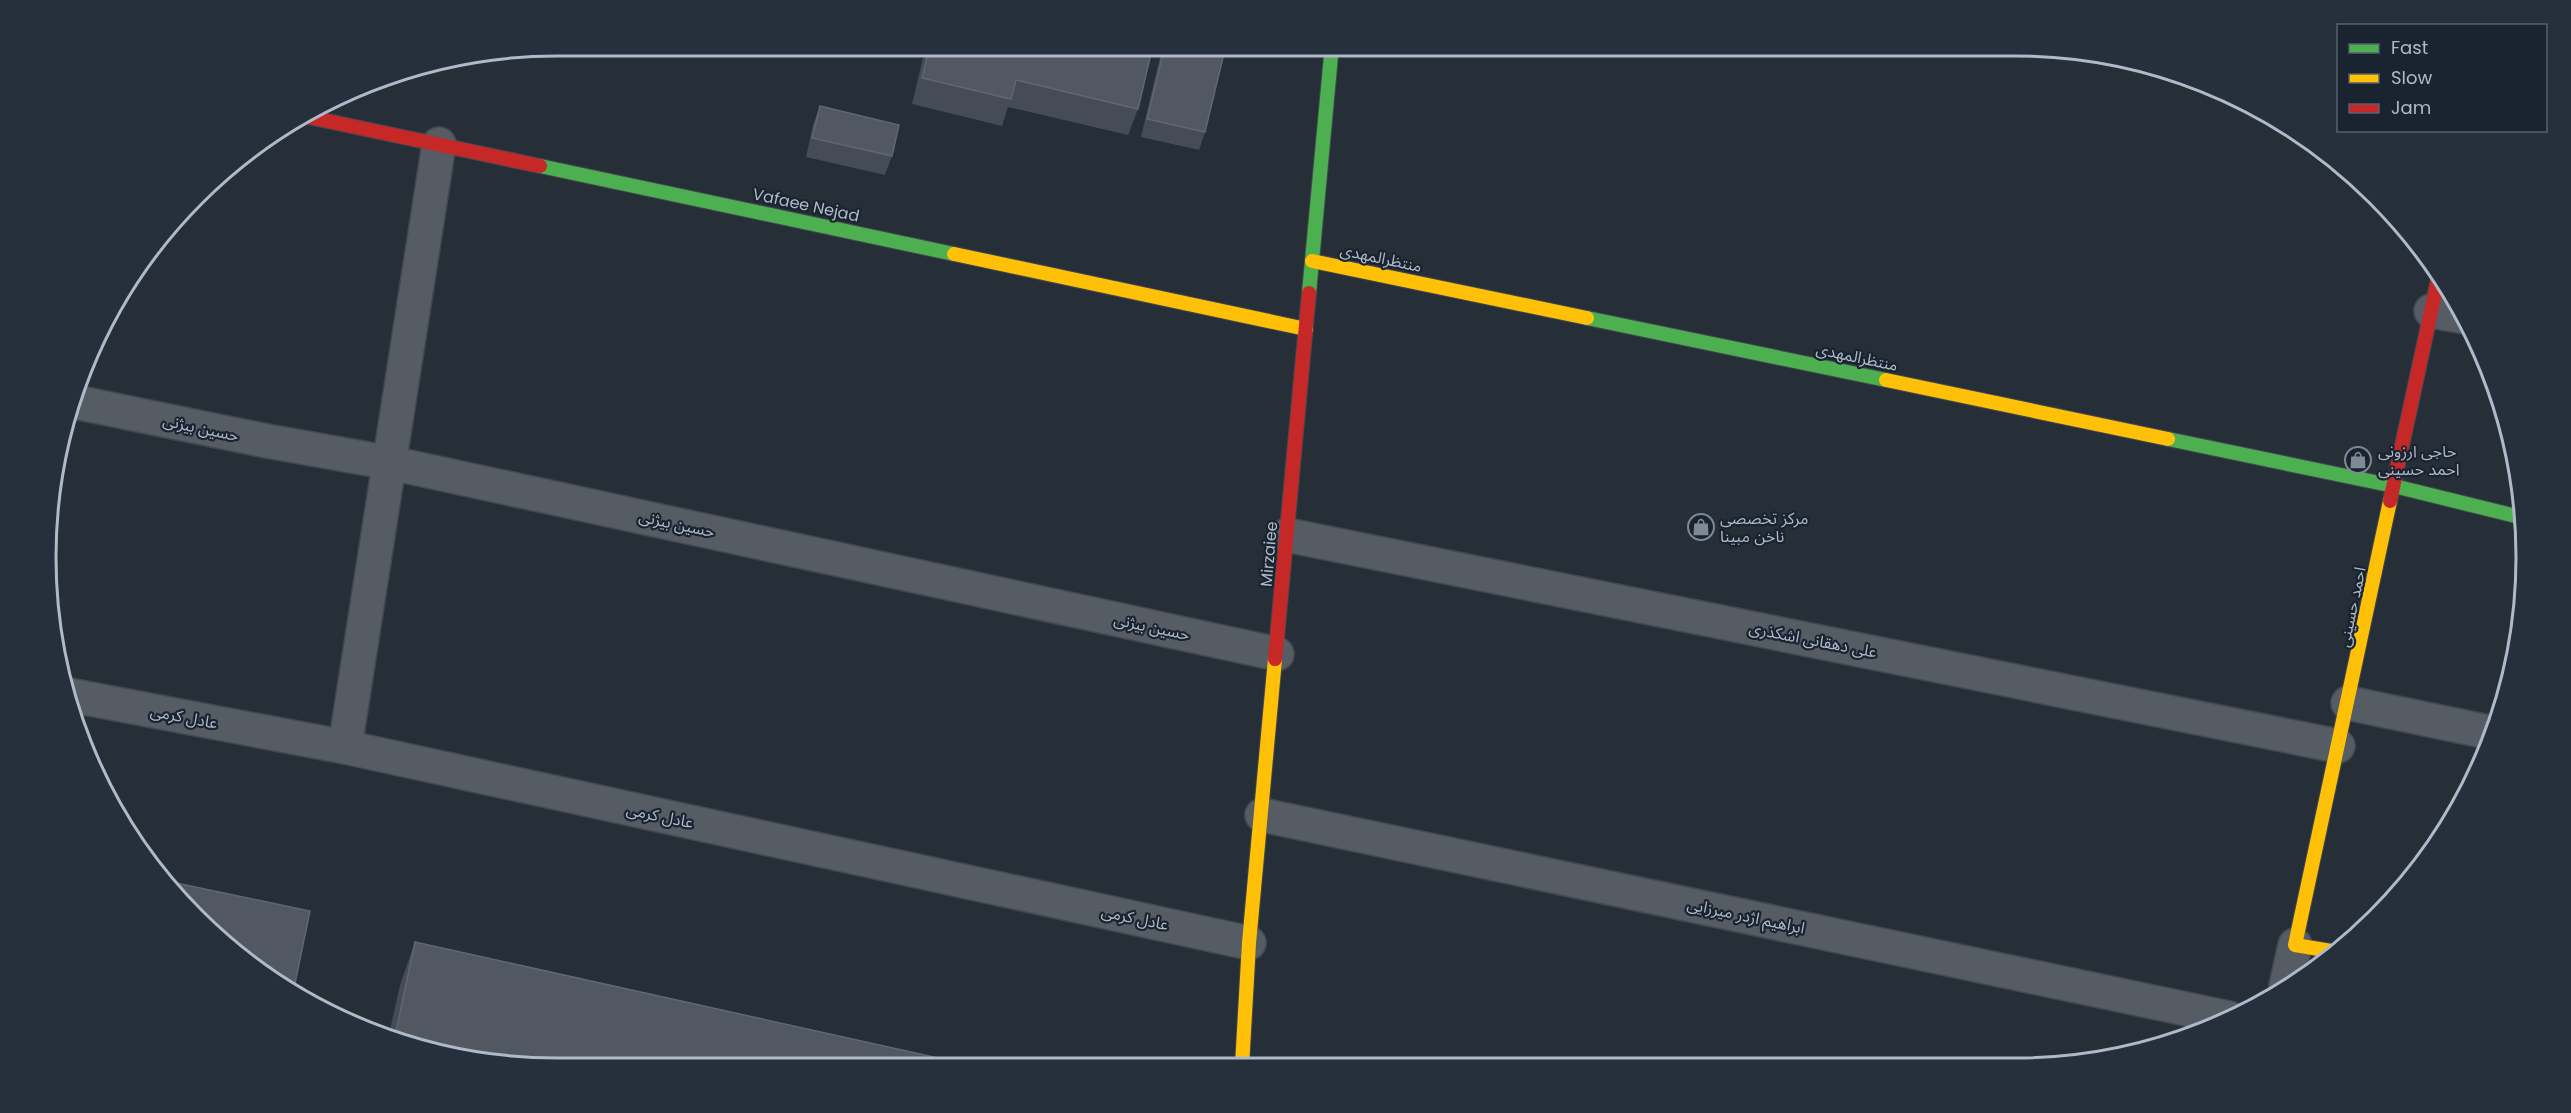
<svg xmlns="http://www.w3.org/2000/svg" width="2571" height="1113" font-family="Poppins,'Noto Sans Arabic',sans-serif">
	<style>
		.lines { fill: none; stroke-linecap: round; stroke-linejoin: round }
		.street-casing { stroke: #43484f; stroke-width: 36 }
		.fast-casing { stroke: #43484f; stroke-width: 16 }
		.slow-casing { stroke: #43484f; stroke-width: 16 }
		.jam-casing { stroke: #43484f; stroke-width: 16 }
		.street { stroke: #565c64; stroke-width: 33 }
		.fast { stroke: #4caf50; stroke-width: 14 }
		.slow { stroke: #ffc107; stroke-width: 14 }
		.jam { stroke: #c62828; stroke-width: 14 }
		.wall { fill: #464c56 }
		.building { fill: #515862; stroke: #606772; stroke-width: 1.5 }
		.labels { text-anchor: middle; dominant-baseline: central; stroke-width: 4.5; stroke-linejoin: round; paint-order: stroke }
		.street-label { font-size: 16px; fill: #afbac9; stroke: #1a2431 }
		.poi-label { font-size: 16px; fill: #afbac9; stroke: #1a2431; text-anchor: start }
		.rim { fill: none; stroke: #afbac9; stroke-width: 3 }
	</style>
	<rect width="100%" height="100%" fill="#262e37"/>
	<g class="lines">
		<defs>
			<g id="street">
				<path d="M2431,311L2465,317"/>
				<path d="M75,402L267,441L391,463L1277,654"/>
				<path d="M1287,535L2338,746"/>
				<path d="M69,695L345,747L1249,943"/>
				<path d="M2348,703L2493,733"/>
				<path d="M345,747L439,144"/>
				<path d="M1262,815L2229,1018"/>
				<path d="M2286,986L2295,945"/>
			</g>
			<g id="fast">
				<path d="M540,166L954,254"/>
				<path d="M1309,293L1332,45"/>
				<path d="M1587,318L1886,380"/>
				<path d="M2168,439L2394,486L2524,518"/>
			</g>
			<g id="slow">
				<path d="M954,254L1306,329"/>
				<path d="M1312,261L1587,318"/>
				<path d="M1886,380L2168,439"/>
				<path d="M2337,952L2295,945L2390,501"/>
				<path d="M1242,1066L1249,943L1275,659"/>
			</g>
			<g id="jam">
				<path d="M299,115L540,166"/>
				<path d="M2390,501L2439,275"/>
				<path d="M1275,659L1309,293"/>
			</g>
		</defs>
		<!-- street casing -->
		<use href="#street" class="street-casing"/>
		<!-- fast casing -->
		<use href="#fast" class="fast-casing"/>
		<!-- slow casing -->
		<use href="#slow" class="slow-casing"/>
		<!-- jam casing -->
		<use href="#jam" class="jam-casing"/>
		<!-- street -->
		<use href="#street" class="street"/>
		<!-- fast -->
		<use href="#fast" class="fast"/>
		<!-- slow -->
		<use href="#slow" class="slow"/>
		<!-- jam -->
		<use href="#jam" class="jam"/>
	</g>
	<!-- wall -->
	<g class="wall">
		<path d="M655,45H705L702,55Z"/>
		<path d="M926,45H1153L1138,109L1128,135L1008,107L1002,126L912,104Z"/>
		<path d="M1163,45H1226L1205,132L1199,150L1141,137Z"/>
		<path d="M820,106L892,156L885,175L806,157L813,125Z"/>
		<path d="M415,942L556,1068L392,1041L388,1039L400,985Z"/>
	</g>
	<!-- building -->
	<g class="building">
		<path d="M930,45H1153L1138,109L1016,80L1011,99L922,78Z"/>
		<path d="M1165,45H1226L1205,132L1147,119Z"/>
		<path d="M820,106L899,125L892,156L812,138Z"/>
		<path d="M162,880L310,911L294,988L245,962L172,893Z"/>
		<path d="M415,942L979,1067L556,1068L394,1041Z"/>
	</g>
	<!-- icons -->
	<defs>
		<symbol id="shop-ring" viewBox="-11 -11 22 22"><circle r="9.5" fill="#1a2431" stroke="#7f8996" stroke-width="1.5"/><path d="M-5-2.5h2.3a2.7 3.5 0 0 1 5.4 0H5L5.5 6h-11ZM-1.5-2.5h3a1.5 2.3 0 0 0-3 0Z" fill="#7f8996"/></symbol>
	</defs>
	<g fill-rule="evenodd">
		<use href="#shop-ring" x="2343" y="445" width="30" height="30"/>
		<use href="#shop-ring" x="1686" y="512" width="30" height="30"/>
	</g>
	<g class="labels">
		<!-- street labels -->
		<g class="street-label">
			<text transform="translate(806 205) rotate(12)">Vafaee Nejad</text>
			<text transform="translate(1381 258) rotate(12)">منتظرالمهدی</text>
			<text transform="translate(1857 357) rotate(12)">منتظرالمهدی</text>
			<text transform="translate(201 428) rotate(12)">حسین بیژنی</text>
			<text transform="translate(677 524) rotate(12)">حسین بیژنی</text>
			<text transform="translate(1269 554) rotate(-85)">Mirzaiee</text>
			<text transform="translate(2352 607) rotate(-78)">احمد حسینی</text>
			<text transform="translate(1152 627) rotate(12)">حسین بیژنی</text>
			<text transform="translate(1813 640) rotate(11)">علی دهقانی اشکذری</text>
			<text transform="translate(184 717) rotate(11)">عادل کرمی</text>
			<text transform="translate(660 816) rotate(12)">عادل کرمی</text>
			<text transform="translate(1746 916) rotate(12)">ابراهیم اژدر میرزایی</text>
			<text transform="translate(1135 918) rotate(12)">عادل کرمی</text>
		</g>
		<!-- poi labels -->
		<g class="poi-label">
			<text x="2378" y="451">حاجی ارزونی<tspan x="2378" dy="18">احمد حسینی</tspan></text>
			<text x="1720" y="518">مرکز تخصصی<tspan x="1720" dy="18">ناخن مبینا</tspan></text>
		</g>
	</g>
	<!-- crop -->
	<path d="M0 0H2571V1113H0ZM557 56H2015A501 501 0 0 1 2516 557V557A501 501 0 0 1 2015 1058H557A501 501 0 0 1 56 557V557A501 501 0 0 1 557 56Z" fill="#26303d" fill-rule="evenodd"/>
	<path class="rim" d="M557 56H2015A501 501 0 0 1 2516 557V557A501 501 0 0 1 2015 1058H557A501 501 0 0 1 56 557V557A501 501 0 0 1 557 56Z"/>
	<!-- legend -->
	<rect x="2337" y="24" width="210" height="108" fill="#1a2431" stroke="#56606e" stroke-width="1.5"/>
	<rect x="2349" y="44" width="30" height="9" fill="#4caf50" stroke="#56606e" stroke-width="1.5"/>
	<text x="2391" y="54" font-size="18" fill="#afbac9">Fast</text>
	<rect x="2349" y="74" width="30" height="9" fill="#ffc107" stroke="#56606e" stroke-width="1.5"/>
	<text x="2391" y="84" font-size="18" fill="#afbac9">Slow</text>
	<rect x="2349" y="104" width="30" height="9" fill="#c62828" stroke="#56606e" stroke-width="1.5"/>
	<text x="2391" y="114" font-size="18" fill="#afbac9">Jam</text>
</svg>
